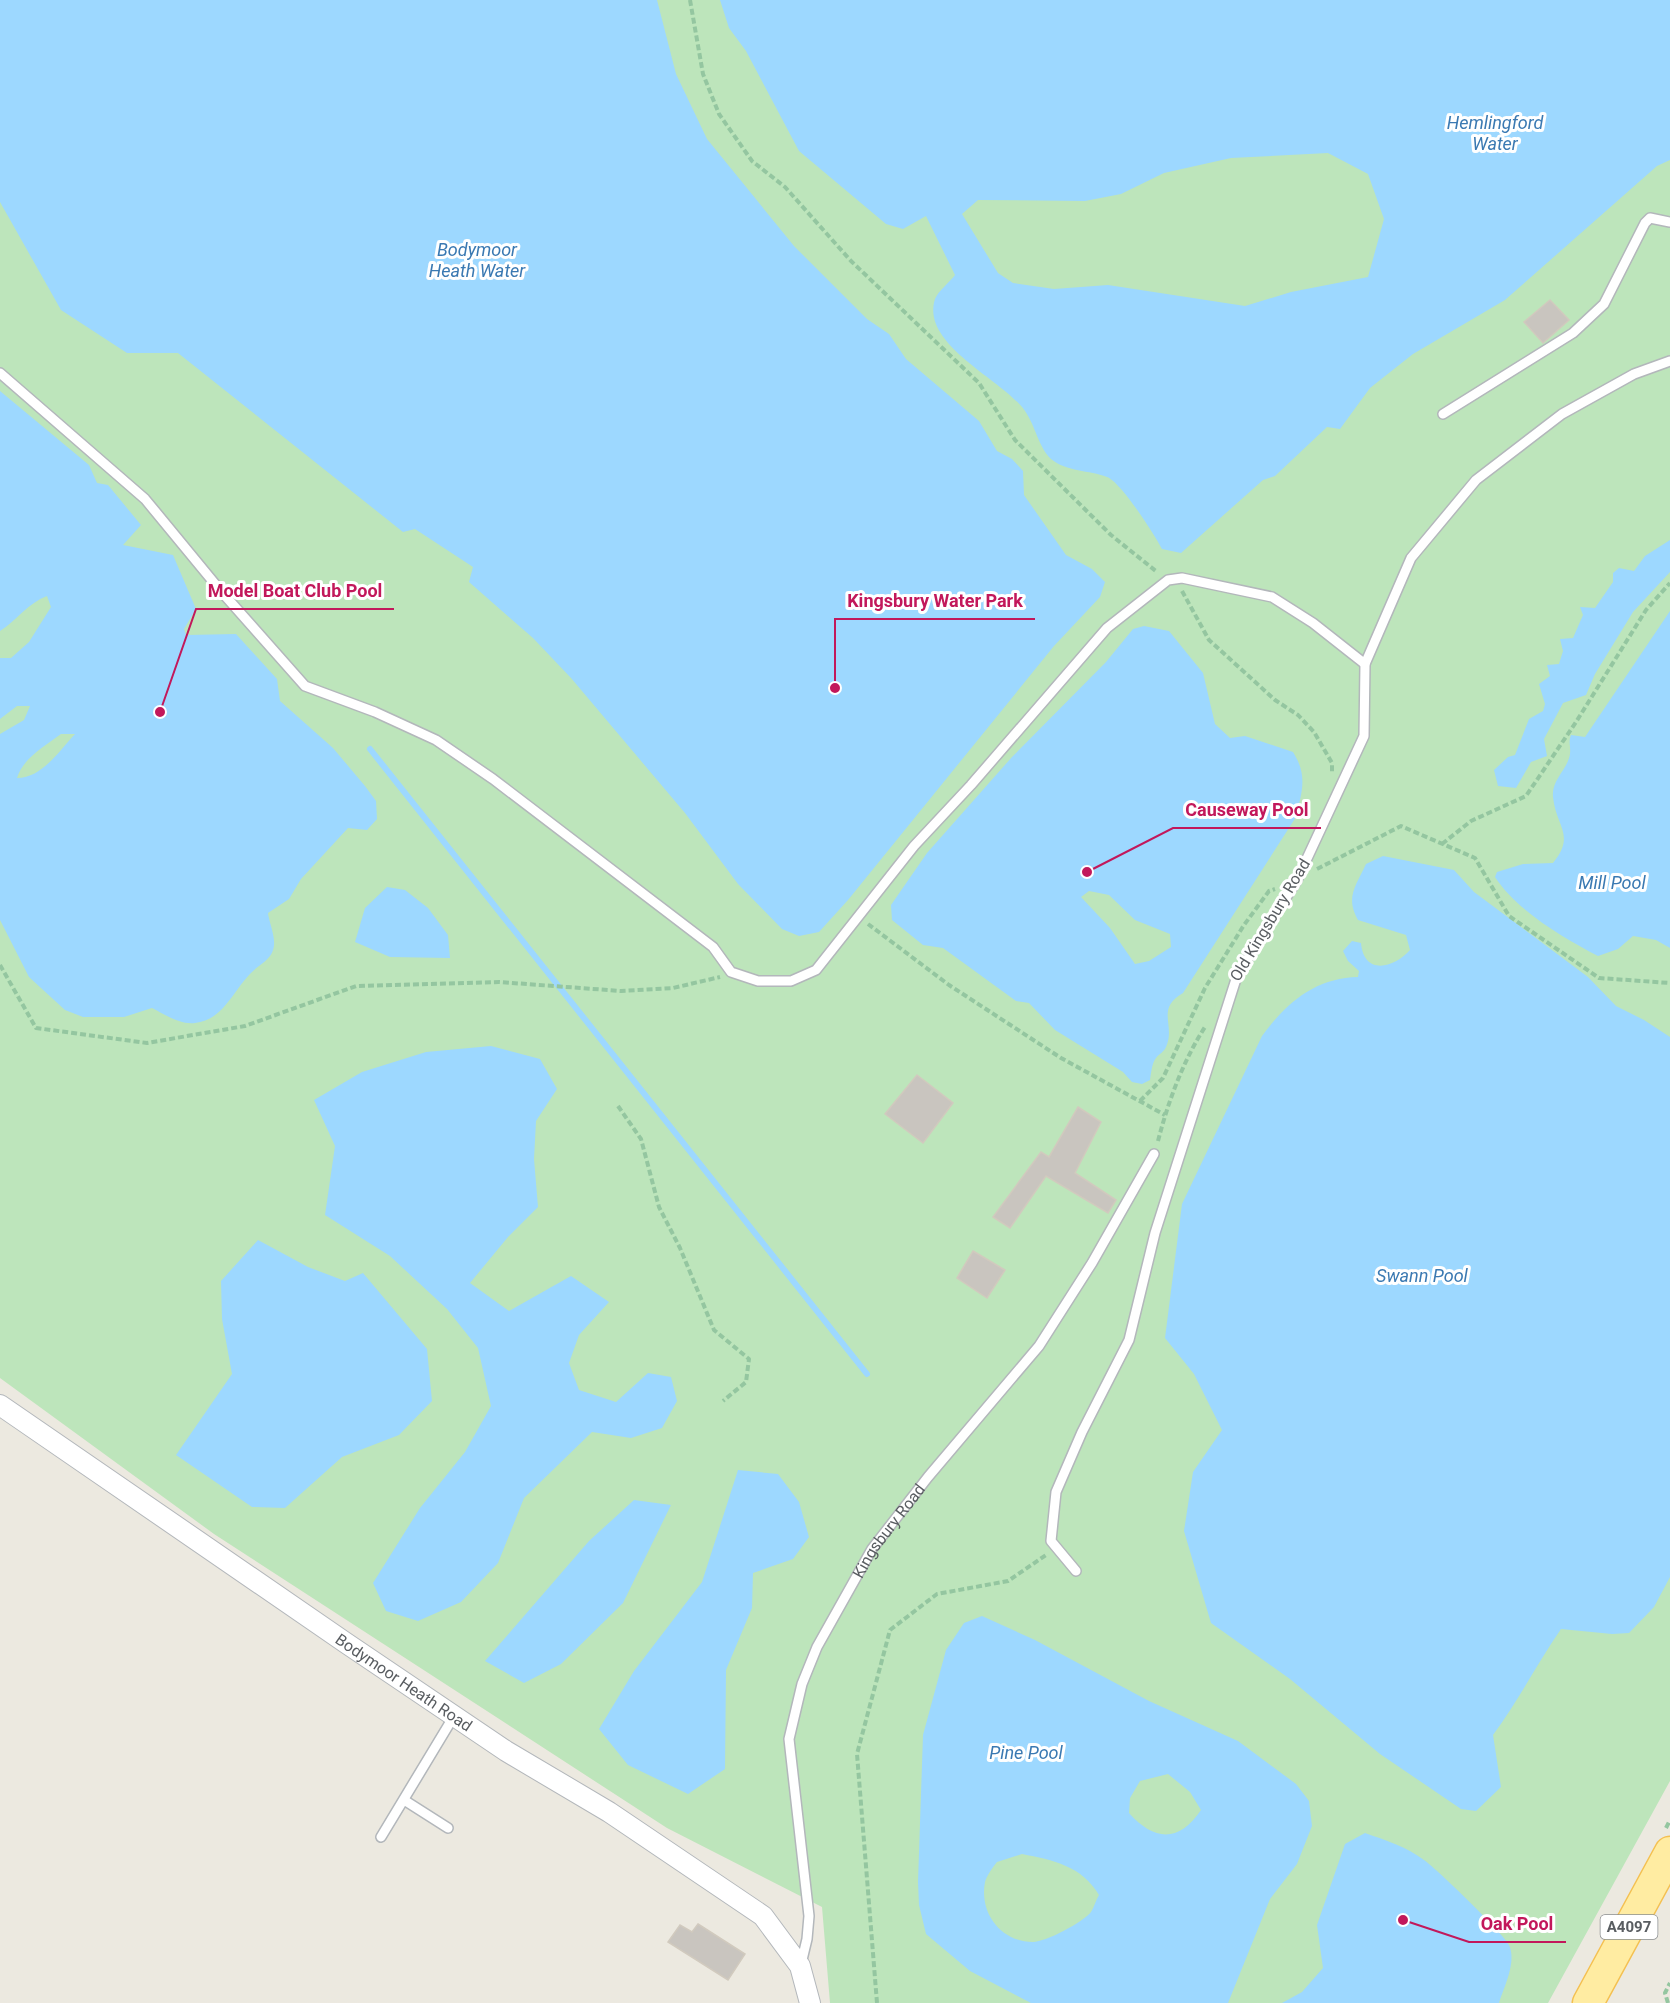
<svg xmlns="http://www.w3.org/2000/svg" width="1670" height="2003" font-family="Roboto,sans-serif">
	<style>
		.green { fill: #bde5bb }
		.water { fill: #9dd8ff; fill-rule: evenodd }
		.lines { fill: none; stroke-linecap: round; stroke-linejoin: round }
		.stream { stroke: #9dd8ff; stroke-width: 6 }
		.building { fill: #c9c5bf; stroke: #d1cabe; stroke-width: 1.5 }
		.lane-casing { stroke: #b3b7bb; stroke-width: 12 }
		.street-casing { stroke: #b3b7bb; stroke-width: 22 }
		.primary-casing { stroke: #f4c051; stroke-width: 33 }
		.path { stroke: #94c6a0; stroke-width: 4; stroke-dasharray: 6 3; stroke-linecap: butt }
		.lane { stroke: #fff; stroke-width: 9 }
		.street { stroke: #fff; stroke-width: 20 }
		.primary { stroke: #ffeca2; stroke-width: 30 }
		.labels { text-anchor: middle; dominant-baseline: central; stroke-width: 6; stroke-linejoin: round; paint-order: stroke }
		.shield { fill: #fff; stroke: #8b8e90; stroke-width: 1.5 }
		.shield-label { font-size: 15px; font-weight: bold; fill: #595d61 }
		.street-label { font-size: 16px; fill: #595d61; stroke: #fff }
		.water-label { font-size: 18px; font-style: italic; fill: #3a79b2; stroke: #fff }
		.leader { fill: none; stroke: #c2185b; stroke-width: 2 }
		.callout-dot { fill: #c2185b; stroke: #fff; stroke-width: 2 }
		.callout-label { font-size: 18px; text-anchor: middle; font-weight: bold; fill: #c2185b; stroke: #fff; stroke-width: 6; stroke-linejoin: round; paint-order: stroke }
	</style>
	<rect width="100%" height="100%" fill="#ece9e0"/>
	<!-- green -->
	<path class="green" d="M0,0H1670V1781L1548,2003H830L822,1907L667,1828L214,1534L0,1378Z"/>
	<!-- water -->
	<g class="water">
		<path d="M0,0H657L676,74L707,139L794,246L867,319L889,334L906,359L979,421L997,451L1012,459L1023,471L1024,495L1066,555L1092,569L1105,582L1100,597L1054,646L848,900L819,932L799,936L782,929L738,884L685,813L571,678L533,638L469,582L473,567L415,529L403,532L178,353H127L61,310L0,202Z"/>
		<path d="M720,0H1670V160L1657,166L1505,300L1413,354L1370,388L1340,429L1327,427L1275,476L1263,480L1181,553L1162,549C1154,534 1121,482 1107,477C1089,470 1067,472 1051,459C1039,448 1035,425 1025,411C1004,380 920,345 935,299C938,291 950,282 955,275L926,216L903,229L886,224L799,151L746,51L729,28ZM1328,153L1368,174L1384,219L1368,277L1291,292L1245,306L1108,285L1054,289L1013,283L998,273L962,214L978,200L1085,201L1121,194L1164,173L1231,158Z"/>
		<path d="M0,391L89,465L97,483L108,485L141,525L123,545L173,555L196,609L184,629L186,635L236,634L277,679L280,701L333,748L365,786L376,801L377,819L367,830L348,828L301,879L289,899L268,913C269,922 275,935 274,945C273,959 260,964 252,972C233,990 224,1020 195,1023C180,1025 164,1014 152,1008L124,1017H83L65,1010L29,977L0,920V734L24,720L30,706H17L0,719V658H11L29,642L51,607L47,596C28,603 17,620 0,631ZM61,734H75C59,751 42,778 17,778C23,758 45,746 61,734Z"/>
		<path d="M1670,540V572L1633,612L1595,674L1586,695L1563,703L1544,739L1547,756L1531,762L1516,788L1498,786L1494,770L1508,757L1515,755L1529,719L1543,711L1545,704L1539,684L1550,676L1547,665L1559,664L1563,651L1560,639L1573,638L1583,615L1580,607L1595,608L1613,582V573L1619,568L1634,571L1645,556Z"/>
		<path d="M1670,611V948L1656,940L1633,936L1618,949L1598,956C1564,938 1517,911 1495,877L1497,872L1523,864L1553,863C1576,835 1556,827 1553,797C1551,780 1568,769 1570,754C1571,746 1568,743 1571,735L1585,737Z"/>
		<path d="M1144,626L1169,631L1203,673L1215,724L1230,738L1245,736L1293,752C1308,776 1302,791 1296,817L1183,993C1155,1009 1176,1025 1166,1047C1164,1052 1159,1054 1156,1058C1152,1063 1151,1073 1150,1080L1142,1084L1132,1082L1123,1072L1055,1030L1029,1003L1016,1001L943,948L923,945L892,920L891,905L927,853L1012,757L1106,662L1133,629ZM1089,891L1109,895L1135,920L1170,934L1171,947L1149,961L1135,964L1110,928L1081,897Z"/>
		<path d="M1383,856L1454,870L1474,892L1588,977L1616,1006L1644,1020L1670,1037V1577L1654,1607L1629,1633L1612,1634L1561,1629C1537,1664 1518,1701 1493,1735L1501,1787L1476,1811L1461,1809L1380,1754L1290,1679L1211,1623L1184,1531L1193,1472L1222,1430L1194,1374L1165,1338L1182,1204L1262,1036C1286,1003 1315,978 1358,977L1359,971L1348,961L1343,951L1352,941L1361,943C1364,976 1394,968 1410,950L1406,935L1358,920C1345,897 1356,886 1366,864Z"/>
		<path d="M387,887L405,890L428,908L448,935L450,958L390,957L355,942L365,908Z"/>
		<path d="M491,1046L540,1059L557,1089L536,1121L534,1159L538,1207L508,1237L470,1283L509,1311L571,1276L609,1302L579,1335L569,1363L579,1390L616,1402L648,1373L671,1377L677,1401L662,1428L631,1438L592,1432L524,1498L498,1563L461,1602L418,1621L386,1611L373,1583L420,1508L465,1452L491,1406L478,1348L447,1309L390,1256L325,1215L335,1146L314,1100L362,1072L426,1052Z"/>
		<path d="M258,1240L308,1267L345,1281L363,1273L427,1349L432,1401L399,1435L342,1457L285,1508L252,1507L176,1455L232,1374L222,1319L221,1281Z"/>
		<path d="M738,1470L778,1474L799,1502L809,1537L793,1559L753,1573L752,1608L726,1670L725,1769L688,1794L628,1765L599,1729L634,1671L702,1582Z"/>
		<path d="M634,1500L671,1505L623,1603L561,1664L524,1683L485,1661L589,1541Z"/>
		<path d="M982,1616L1035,1640L1149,1701L1238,1741L1296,1784L1309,1801L1312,1826L1297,1864L1270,1899L1228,2003H1031L970,1971L926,1934L919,1905L918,1882L923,1735L946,1650L964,1623ZM1168,1774L1190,1792L1201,1810C1179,1843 1154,1841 1129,1813L1130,1798L1140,1781ZM1022,1854C1053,1860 1082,1866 1099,1895C1096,1900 1094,1907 1091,1912C1083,1922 1046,1942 1033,1942C1001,1942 979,1913 985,1882C987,1875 993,1867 997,1862Z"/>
		<path d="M1365,1833C1385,1840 1407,1847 1424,1860C1437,1869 1504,1934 1509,1945C1517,1962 1504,1987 1499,2003H1282L1302,1992L1323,1968L1317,1925L1345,1844Z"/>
	</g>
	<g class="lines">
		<!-- stream -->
		<path class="stream" d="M370,749L867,1374"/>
	</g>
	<!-- building -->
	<g class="building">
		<path d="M1550,300L1569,320L1543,343L1524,322Z"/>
		<path d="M917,1075L953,1103L923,1143L885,1114Z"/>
		<path d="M1078,1107L1101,1122L1075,1173L1116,1200L1108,1213L1046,1176L1010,1228L993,1217L1041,1152L1049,1157Z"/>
		<path d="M973,1251L1005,1270L987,1298L957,1278Z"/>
		<path d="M698,1924L745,1954L728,1980L668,1942L680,1925L692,1932Z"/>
	</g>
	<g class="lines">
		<defs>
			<g id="lane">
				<path d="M0,373L145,499L220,590L305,686L375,712L436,740L493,779L713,947L731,972L758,981H791L816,970L914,846L971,785L1107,628L1168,580L1182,578L1272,597L1313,623L1365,664"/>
				<path d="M1443,414L1573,333L1604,304L1645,223L1650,218L1670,222"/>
				<path d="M1076,1571L1051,1541L1056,1492L1082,1432L1129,1340L1155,1233L1237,976L1297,880L1364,736L1365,664L1411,558L1476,480L1562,414L1634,374L1670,361"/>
				<path d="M404,1800L448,1828"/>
				<path d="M381,1837L454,1716"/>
				<path id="s1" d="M801,1964L807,1939L809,1916L789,1739L802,1684L817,1647L872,1549L928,1477L1039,1346L1092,1263L1154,1154"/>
			</g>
			<g id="street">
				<path id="s2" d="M0,1405L346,1643L506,1751L609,1812L763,1916L800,1966L810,2003"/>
			</g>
			<path id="primary" d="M1588,2003L1670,1852"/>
		</defs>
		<!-- lane casing -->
		<use href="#lane" class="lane-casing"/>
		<!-- street casing -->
		<use href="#street" class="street-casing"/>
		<!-- primary casing -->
		<use href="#primary" class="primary-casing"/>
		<!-- path -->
		<g class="path">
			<path d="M690,0L703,74L719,114L752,161L785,187L851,261L979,383L1015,440L1111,535L1157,572"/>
			<path d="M1182,591L1209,640L1275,700L1298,715L1314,732L1332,763V772"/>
			<path d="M1442,844L1471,821L1526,796L1576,722L1646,610L1670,583"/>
			<path d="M1317,869L1401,826L1475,858L1509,916L1599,978L1670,983"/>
			<path d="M868,924L949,985L1061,1058L1165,1115"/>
			<path d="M0,965L36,1028L147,1043L245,1026L356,986L499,982L621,991L673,988L720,977"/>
			<path d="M1140,1101L1163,1078L1205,988L1244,925L1269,891L1275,889"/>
			<path d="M618,1106L641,1139L659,1207L680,1248L714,1330L749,1359L746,1382L723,1401"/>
			<path d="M1158,1141C1168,1102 1183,1061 1205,1027"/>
			<path d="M1666,1828L1670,1820"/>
			<path d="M877,2003L857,1754L890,1630L937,1594L1008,1581L1046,1555"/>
			<path d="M1668,2003L1665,1993L1670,1983"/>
		</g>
		<!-- lane -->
		<use href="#lane" class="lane"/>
		<!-- street -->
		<use href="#street" class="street"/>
		<!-- primary -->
		<use href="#primary" class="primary"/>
	</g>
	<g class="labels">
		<!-- shield labels -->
		<rect class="shield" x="1600.5" y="1915" width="57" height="24" rx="4.5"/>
		<g class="shield-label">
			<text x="1629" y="1927">A4097</text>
		</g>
		<!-- street labels -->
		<g class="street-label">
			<text transform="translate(1270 920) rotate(-59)">Old Kingsbury Road</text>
			<text stroke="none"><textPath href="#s1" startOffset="460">Kingsbury Road</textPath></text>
			<text stroke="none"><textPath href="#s2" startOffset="490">Bodymoor Heath Road</textPath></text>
		</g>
		<!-- water labels -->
		<g class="water-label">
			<text x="1495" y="122">Hemlingford<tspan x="1495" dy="21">Water</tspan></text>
			<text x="477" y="249">Bodymoor<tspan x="477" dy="21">Heath Water</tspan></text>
			<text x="1612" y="882">Mill Pool</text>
			<text x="1422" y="1275">Swann Pool</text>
			<text x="1026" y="1752">Pine Pool</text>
		</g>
	</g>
	<!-- callouts -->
	<path class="leader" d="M160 712L196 609H394M835 688L835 619H1035M1087 872L1173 828H1321M1403 1920L1469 1942H1566"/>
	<g class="callout-dot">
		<circle cx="160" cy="712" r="6"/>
		<circle cx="835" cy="688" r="6"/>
		<circle cx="1087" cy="872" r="6"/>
		<circle cx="1403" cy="1920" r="6"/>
	</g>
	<g class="callout-label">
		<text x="295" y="597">Model Boat Club Pool</text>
		<text x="935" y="607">Kingsbury Water Park</text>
		<text x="1247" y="816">Causeway Pool</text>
		<text x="1517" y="1930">Oak Pool</text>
	</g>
</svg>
